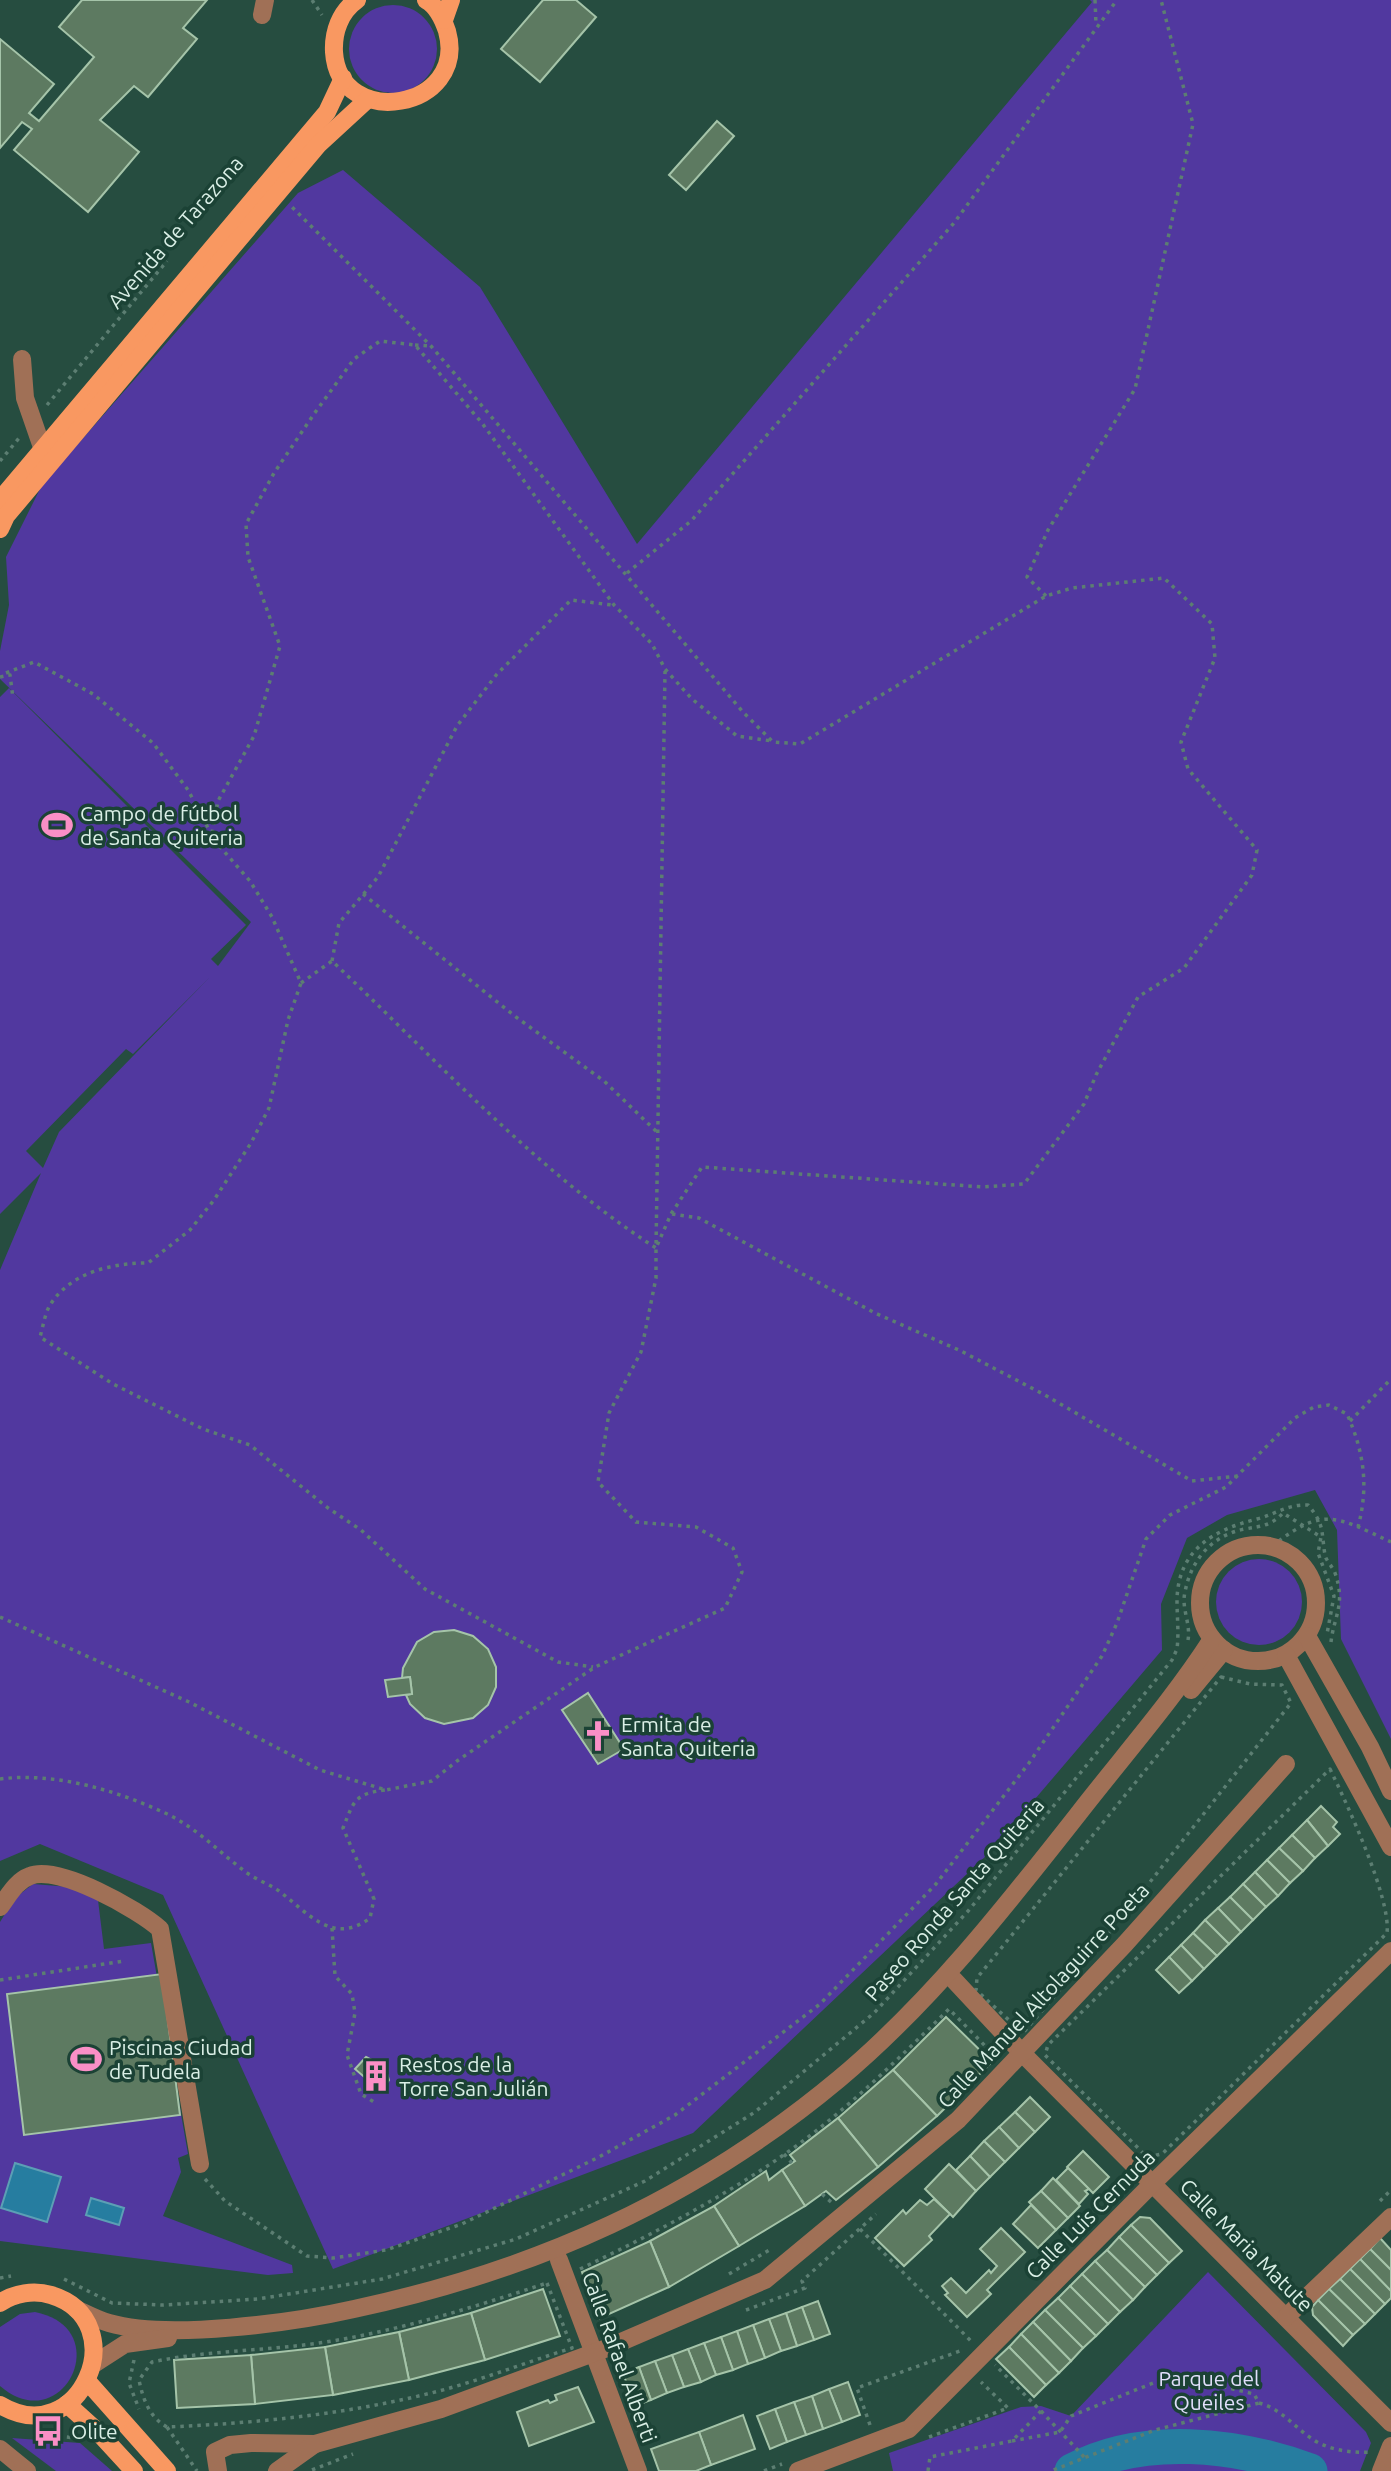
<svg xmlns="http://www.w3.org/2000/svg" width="1391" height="2471" font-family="Ubuntu,sans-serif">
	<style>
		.green { fill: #51389f; fill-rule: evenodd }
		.water { fill: #267da0; stroke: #5c9fb5; stroke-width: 2 }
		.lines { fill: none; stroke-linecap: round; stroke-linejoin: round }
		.river { stroke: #267da0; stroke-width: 35 }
		.building { fill: #5d7a61; stroke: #a5c4a9; stroke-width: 2 }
		.path { stroke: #5c7e72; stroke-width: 3.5; stroke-dasharray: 3.5 5; stroke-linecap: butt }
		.minor { stroke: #a07056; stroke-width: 18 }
		.major { stroke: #f99861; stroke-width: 18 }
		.minor-bridge { stroke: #a07056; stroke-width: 18 }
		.labels { text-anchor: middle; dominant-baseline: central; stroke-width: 7; stroke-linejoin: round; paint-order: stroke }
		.street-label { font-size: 21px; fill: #daefe6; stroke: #1b4235 }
		.poi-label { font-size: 21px; fill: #daefe6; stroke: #1b4235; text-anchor: start }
		.park-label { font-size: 21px; fill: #e1dffb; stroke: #1b4235 }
	</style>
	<rect width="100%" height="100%" fill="#264d40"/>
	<!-- green -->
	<g class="green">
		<path d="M1090,0H1391V1739L1341,1639L1337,1530L1315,1490L1227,1515L1187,1538L1161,1604L1162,1650L989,1853L693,2133L333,2269L163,1895L40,1844L0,1861V1270L41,1173L0,1214V697L9,688L246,925L211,959L218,966L251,922L0,679V651L9,605L6,557L42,485L298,193L343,170L480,287L637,544L1092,2ZM210,977L59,1132L43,1168L26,1151L126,1049L133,1054Z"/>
		<circle cx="393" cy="49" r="44"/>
		<circle cx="1259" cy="1602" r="43"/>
		<path d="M33,1884L70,1887L98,1900L104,1949L151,1943L188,2154L178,2158L181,2172L163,2216L292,2265L293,2273L268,2275L0,2241V1922L15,1898Z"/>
		<path d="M1208,2272L1366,2432L1371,2443L1360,2471H893L889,2453L1021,2407L1041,2406L1071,2416Z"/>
		<path d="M35,2312C117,2328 63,2440 0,2386V2327L20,2314Z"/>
		<path d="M12,2438L80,2443L112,2471H56Z"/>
	</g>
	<!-- water -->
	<g class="water">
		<path d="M15,2163L61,2177L47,2222L1,2208Z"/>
		<path d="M91,2198L124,2208L119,2225L86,2215Z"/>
	</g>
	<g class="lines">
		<!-- river -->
		<path class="river" d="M1072,2471C1143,2433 1237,2444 1310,2471"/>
	</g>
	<!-- building -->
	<g class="building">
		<path d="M82,0H207L183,28L197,39L148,97L134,86L100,120L139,152L88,212L14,150L32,129L22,122L0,148V39L54,84L29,113L39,121L94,57L59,27Z"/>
		<path d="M543,0H576L596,17L540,82L501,49Z"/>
		<path d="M717,121L734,136L686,190L669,175Z"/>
		<path d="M454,1630L473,1636L488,1649L496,1667V1687L488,1705L473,1718L444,1724L425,1718L410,1704L406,1695L412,1694L410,1677L402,1678L403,1668L417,1642L434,1632Z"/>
		<path d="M410,1677L412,1694L388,1697L385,1680Z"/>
		<path d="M588,1693L624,1749L598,1764L562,1710Z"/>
		<path d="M1321,1806L1337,1822L1333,1827L1340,1834L1328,1846L1307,1820Z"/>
		<path d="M1307,1820L1328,1846L1315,1858L1292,1835Z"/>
		<path d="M1292,1835L1315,1858L1303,1871L1279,1848Z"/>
		<path d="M1279,1848L1303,1871L1290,1883L1267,1860Z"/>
		<path d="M1267,1860L1290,1883L1278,1896L1255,1872Z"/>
		<path d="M1255,1872L1278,1896L1266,1907L1243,1884Z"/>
		<path d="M1243,1884L1266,1907L1253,1920L1230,1897Z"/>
		<path d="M1230,1897L1253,1920L1241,1932L1218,1908Z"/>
		<path d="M1218,1908L1241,1932L1229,1944L1205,1920Z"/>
		<path d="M1205,1920L1229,1944L1217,1956L1193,1933Z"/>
		<path d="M1193,1933L1217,1956L1204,1969L1181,1945Z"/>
		<path d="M1181,1945L1204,1969L1192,1981L1169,1957Z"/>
		<path d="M1169,1957L1192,1981L1179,1993L1156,1970Z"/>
		<path d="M162,1974L180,2115L24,2135L7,1994Z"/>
		<path d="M946,2017L992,2062L937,2116L893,2070Z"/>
		<path d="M366,2057L385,2067L389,2080L385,2086L377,2088L355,2069Z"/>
		<path d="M893,2070L937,2116L878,2167L838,2118Z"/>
		<path d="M1030,2097L1050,2117L1035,2132L1015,2112Z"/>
		<path d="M1015,2112L1035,2132L1019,2148L999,2127Z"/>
		<path d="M838,2118L878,2167L836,2200L826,2191L805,2206L782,2170L795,2161L790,2155Z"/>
		<path d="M999,2127L1019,2148L1005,2162L984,2141Z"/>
		<path d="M984,2141L1005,2162L990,2177L970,2156Z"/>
		<path d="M1083,2151L1109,2177L1093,2193L1067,2167Z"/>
		<path d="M970,2156L990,2177L976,2191L956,2170Z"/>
		<path d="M949,2164L976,2191L953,2217L925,2189Z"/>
		<path d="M1068,2168L1089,2189L1085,2191L1088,2194L1079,2204L1056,2180Z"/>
		<path d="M782,2170L805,2206L739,2246L714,2206L766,2171L769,2180Z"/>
		<path d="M1053,2178L1080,2206L1068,2218L1041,2191Z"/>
		<path d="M1041,2191L1068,2218L1056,2230L1029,2202Z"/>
		<path d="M934,2199L950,2214L929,2236L932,2240L904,2266L875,2238L903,2210L906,2214L920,2200L927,2205Z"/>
		<path d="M1031,2205L1056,2230L1038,2248L1013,2224Z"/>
		<path d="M714,2206L739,2246L669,2287L650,2241Z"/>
		<path d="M1140,2217L1150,2218L1182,2251L1169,2263L1131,2225Z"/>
		<path d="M1131,2225L1169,2263L1157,2275L1119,2237Z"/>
		<path d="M1001,2228L1025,2252L987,2290L991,2294L967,2317L945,2295L948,2293L942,2286L951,2278L966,2293L989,2270L991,2273L997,2266L980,2249Z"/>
		<path d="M1119,2237L1157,2275L1145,2287L1107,2250Z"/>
		<path d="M1380,2238L1391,2250V2270L1370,2249Z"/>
		<path d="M650,2241L669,2287L598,2319L582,2272Z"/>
		<path d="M1370,2249L1391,2270V2291L1360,2259Z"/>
		<path d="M1107,2250L1145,2287L1133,2300L1095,2261Z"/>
		<path d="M1360,2259L1391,2291V2298L1385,2304L1350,2269Z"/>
		<path d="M1095,2261L1133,2300L1120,2312L1082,2274Z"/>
		<path d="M1350,2269L1385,2304L1375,2314L1340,2279Z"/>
		<path d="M1082,2274L1120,2312L1108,2324L1070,2286Z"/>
		<path d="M1340,2279L1375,2314L1365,2324L1329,2289Z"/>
		<path d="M1070,2286L1108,2324L1096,2336L1058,2298Z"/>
		<path d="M543,2289L560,2336L485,2360L471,2313Z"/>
		<path d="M1329,2289L1365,2324L1353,2335L1318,2300Z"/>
		<path d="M1058,2298L1096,2336L1083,2348L1045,2310Z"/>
		<path d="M1318,2300L1353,2335L1343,2346L1313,2315L1312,2307Z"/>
		<path d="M818,2301L830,2334L814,2340L802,2307Z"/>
		<path d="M802,2307L814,2340L797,2346L786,2313Z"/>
		<path d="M1045,2310L1083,2348L1071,2361L1033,2322Z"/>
		<path d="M471,2313L485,2360L409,2380L399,2332Z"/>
		<path d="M786,2313L797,2346L781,2351L769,2319Z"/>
		<path d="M769,2319L781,2351L765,2358L753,2325Z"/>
		<path d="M1033,2322L1071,2361L1059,2373L1021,2334Z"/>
		<path d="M753,2325L765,2358L748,2364L737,2331Z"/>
		<path d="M737,2331L748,2364L733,2370L721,2337Z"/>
		<path d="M399,2332L409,2380L333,2395L325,2347Z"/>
		<path d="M1021,2334L1059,2373L1046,2385L1009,2347Z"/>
		<path d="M721,2337L733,2370L716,2375L704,2343Z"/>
		<path d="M704,2343L716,2375L701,2382L688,2349Z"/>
		<path d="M325,2347L333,2395L255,2404L251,2355Z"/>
		<path d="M1009,2347L1046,2385L1034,2397L996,2359Z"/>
		<path d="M688,2349L701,2382L684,2387L672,2355Z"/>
		<path d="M251,2355L255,2404L177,2408L174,2360Z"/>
		<path d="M672,2355L684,2387L667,2393L655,2361Z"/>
		<path d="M655,2361L667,2393L651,2400L639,2367Z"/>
		<path d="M639,2367L651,2400L635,2406L623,2373Z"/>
		<path d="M848,2382L860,2415L842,2422L829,2389Z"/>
		<path d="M578,2387L594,2422L529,2446L517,2412L548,2400L550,2403L557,2400L555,2395Z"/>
		<path d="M829,2389L842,2422L823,2429L812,2396Z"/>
		<path d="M812,2396L823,2429L806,2435L794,2402Z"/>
		<path d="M794,2402L806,2435L787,2442L775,2409Z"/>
		<path d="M775,2409L787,2442L770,2449L757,2416Z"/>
		<path d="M743,2415L755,2449L711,2465L699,2432Z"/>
		<path d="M699,2432L711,2465L696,2471H659L651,2449Z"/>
	</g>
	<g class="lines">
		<!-- path -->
		<g class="path">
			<path d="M312,0L322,15"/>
			<path d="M1095,0L1096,25"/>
			<path d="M415,345L430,346"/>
			<path d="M47,405L167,261"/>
			<path d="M0,461L20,437"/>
			<path d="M627,573L691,521L954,223L1117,0"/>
			<path d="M1046,596L1027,577L1048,530L1135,389L1193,124L1161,0"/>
			<path d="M6,673L34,662L93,694L153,743L188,790L215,841L250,881L272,917L301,983L288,1020L269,1108L251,1143L214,1200L190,1230L148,1263C112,1263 71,1272 50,1305C45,1313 43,1327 40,1337L113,1384L203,1429L250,1445L328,1508L361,1530L425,1589L558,1662L593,1667"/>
			<path d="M0,677L10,675L13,698"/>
			<path d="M212,833L218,801L254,736L280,646L248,557L246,524L274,473L314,414L354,359L380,341L415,345L482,423L614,605L652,644L665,669L692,699L737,736L772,741"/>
			<path d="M363,894L516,1017L604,1081L659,1134"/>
			<path d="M332,961L339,923L378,877L457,726L497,674L571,600L612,605"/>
			<path d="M301,983L332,961C436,1059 535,1170 656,1248L665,671"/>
			<path d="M672,1214L699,1218L875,1313L961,1351L1045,1395L1192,1481L1238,1476"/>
			<path d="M1350,1421L1391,1379"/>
			<path d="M1272,1546C1324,1506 1335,1516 1391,1542"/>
			<path d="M0,1617L189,1702L320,1770L386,1790L432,1781L457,1761L595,1667L725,1608L742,1572L733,1548L696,1527L636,1522L598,1482L609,1413L641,1352L656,1278V1248L671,1214L702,1167L983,1187L1024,1184L1084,1104L1096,1075L1138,997L1184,968L1252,875L1257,850L1188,769L1181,742L1215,658L1212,624L1164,578L1072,588L1046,596L800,744L773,742L743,712L431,346L291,206"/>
			<path d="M1188,1640C1191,1624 1181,1608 1185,1592C1191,1560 1212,1535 1245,1529C1261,1526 1271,1526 1283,1513L1321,1537L1318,1553L1334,1596L1327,1634"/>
			<path d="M1221,1677L1250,1684L1282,1685L1291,1703L1124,1915L1023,2033L976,1990L977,1978Z"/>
			<path d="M1330,1769C1347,1804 1391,1898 1387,1933L1162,2154L1147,2157L1045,2055L1048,2045Z"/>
			<path d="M0,1779C55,1772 115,1790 165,1813C196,1827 220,1853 247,1873C257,1880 269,1884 279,1891C308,1913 333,1946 370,1918L374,1899L343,1828C354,1801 354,1794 385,1790"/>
			<path d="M332,1928L335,1976L352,1994L355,2013L347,2055L361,2094L374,2102"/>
			<path d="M0,1980L124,1961"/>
			<path d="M784,2154L792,2163"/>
			<path d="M205,2179L225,2201L307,2256L333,2258L386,2250L462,2224L599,2157L675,2115L820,2004L936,1884L1029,1763L1102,1656L1117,1623L1146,1539L1170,1515L1226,1487L1295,1418L1314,1407L1329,1405L1347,1414C1364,1452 1369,1486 1358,1527"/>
			<path d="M822,2194L831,2202"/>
			<path d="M1380,2201L1391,2190"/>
			<path d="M860,2229L972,2342"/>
			<path d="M580,2269C651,2235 720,2199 785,2154C845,2112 897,2060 949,2009L996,2057"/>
			<path d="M729,2274L771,2249"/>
			<path d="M0,2278L11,2276"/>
			<path d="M64,2279L112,2303L163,2305L258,2299L382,2279L516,2239L645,2181L755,2112L874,2013L969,1910L1172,1660L1177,1649C1179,1633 1177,1617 1177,1600C1178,1550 1213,1530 1257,1519C1276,1514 1288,1504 1308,1505C1325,1525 1321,1531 1325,1555C1326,1561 1333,1567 1335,1573C1346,1604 1334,1616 1331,1642"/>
			<path d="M547,2283L572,2348C527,2362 484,2379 439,2391C350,2414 259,2423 167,2427C149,2417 143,2399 139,2380L152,2362C209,2350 268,2351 326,2342C402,2330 474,2307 547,2283Z"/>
			<path d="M746,2310L805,2288L802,2281L876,2214"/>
			<path d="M134,2360L129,2383L139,2409"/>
			<path d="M1259,2403C1283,2409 1296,2430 1317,2442C1334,2451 1353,2453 1371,2452"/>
			<path d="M1041,2411L1086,2459"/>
			<path d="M870,2425L857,2388L960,2351"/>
			<path d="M167,2427L197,2471"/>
			<path d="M33,2434L77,2438"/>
			<path d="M929,2437L1008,2408L981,2382"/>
			<path d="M1012,2441L1060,2432L1071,2416L1173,2375L1254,2394L1259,2403L1155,2430L1051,2471"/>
			<path d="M312,2470L353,2454"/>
			<path d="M764,2471L782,2464"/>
			<path d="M928,2471L930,2457L1012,2441L1041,2411L995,2365"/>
		</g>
		<!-- minor -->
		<g class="minor">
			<path d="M262,15L265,0"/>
			<path d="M22,359L25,398L43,450"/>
			<circle cx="1258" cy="1603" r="58"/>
			<path d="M1307,1636L1370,1747L1391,1791"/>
			<path d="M1286,1655L1391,1847"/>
			<path d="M1191,1690L1224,1650"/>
			<path d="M0,1907C9,1895 16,1881 30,1876C58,1864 139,1910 160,1929L200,2164"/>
			<path d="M954,1980L1023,2054L1391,2423"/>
			<path d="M559,2260L638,2471"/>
			<path d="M76,2309C87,2314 98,2320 109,2323C168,2340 292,2323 354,2309C536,2270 694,2200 839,2079C930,2003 1006,1906 1079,1813C1124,1755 1172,1701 1212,1639"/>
			<path d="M1286,2317L1391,2217"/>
			<path d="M94,2364L125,2344L168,2338"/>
			<path d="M0,2449L27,2471"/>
			<path d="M218,2471L215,2452L230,2445L251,2443L315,2444L441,2409L607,2348L765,2280L958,2120L1125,1944L1286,1764"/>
			<path d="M277,2471L315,2444"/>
			<path d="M798,2471L909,2429L1153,2183L1391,1951"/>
		</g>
		<!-- major -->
		<g class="major">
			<path d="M357,0C340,12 333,32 334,52C339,131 469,110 447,31C443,19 437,6 426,0"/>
			<path d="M444,20L451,0"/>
			<path d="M0,500L327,112L343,78"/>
			<path d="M0,529L6,516L318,145L368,99"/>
			<path d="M0,2303C14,2293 34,2290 51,2295C136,2321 80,2453 0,2405"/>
			<path d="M88,2382L167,2471"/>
			<path d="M67,2404L98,2432L134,2471"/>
		</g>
		<!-- minor-bridge -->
		<path class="minor-bridge" d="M1381,2471L1391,2446"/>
	</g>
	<!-- icons -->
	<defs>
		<symbol id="stadium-bare" viewBox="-9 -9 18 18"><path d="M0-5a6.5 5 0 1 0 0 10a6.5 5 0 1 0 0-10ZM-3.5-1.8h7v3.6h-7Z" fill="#fa8fc6" stroke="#1b4235" stroke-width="2.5" paint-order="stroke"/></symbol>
		<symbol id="church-bare" viewBox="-9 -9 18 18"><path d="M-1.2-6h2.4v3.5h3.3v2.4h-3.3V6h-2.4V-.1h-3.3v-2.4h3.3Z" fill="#fa8fc6" stroke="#1b4235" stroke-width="2.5" paint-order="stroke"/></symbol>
		<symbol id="building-bare" viewBox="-9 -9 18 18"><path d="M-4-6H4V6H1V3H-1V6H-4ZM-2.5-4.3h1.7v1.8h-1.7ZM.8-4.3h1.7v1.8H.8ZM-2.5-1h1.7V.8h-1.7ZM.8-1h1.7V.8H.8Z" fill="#fa8fc6" stroke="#1b4235" stroke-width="2.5" paint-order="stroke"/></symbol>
		<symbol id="bus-bare" viewBox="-9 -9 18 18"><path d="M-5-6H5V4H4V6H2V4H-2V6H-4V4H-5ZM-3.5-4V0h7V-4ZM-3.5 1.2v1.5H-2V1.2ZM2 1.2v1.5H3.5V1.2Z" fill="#fa8fc6" stroke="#1b4235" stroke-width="2.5" paint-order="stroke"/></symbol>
	</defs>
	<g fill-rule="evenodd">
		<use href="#stadium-bare" x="35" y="803" width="44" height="44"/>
		<use href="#church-bare" x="576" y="1714" width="44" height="44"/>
		<use href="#stadium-bare" x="64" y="2037" width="44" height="44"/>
		<use href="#building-bare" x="354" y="2054" width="44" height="44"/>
		<use href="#bus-bare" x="26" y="2409" width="44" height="44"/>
	</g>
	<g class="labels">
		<!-- street labels -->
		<g class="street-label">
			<text transform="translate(175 232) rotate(-49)">Avenida de Tarazona</text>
			<text transform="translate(954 1899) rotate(-49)">Paseo Ronda Santa Quiteria</text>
			<text transform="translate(1043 1995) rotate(-47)">Calle Manuel Altolaguirre Poeta</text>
			<text transform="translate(1090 2214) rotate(-45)">Calle Luis Cernuda</text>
			<text transform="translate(1247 2245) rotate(45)">Calle Maria Matute</text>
			<text transform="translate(620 2357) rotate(70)">Calle Rafael Alberti</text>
		</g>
		<!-- poi labels -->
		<g class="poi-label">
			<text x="80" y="813">Campo de fútbol<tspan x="80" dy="24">de Santa Quiteria</tspan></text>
			<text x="621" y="1724">Ermita de<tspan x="621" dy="24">Santa Quiteria</tspan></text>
			<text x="109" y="2047">Piscinas Ciudad<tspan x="109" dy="24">de Tudela</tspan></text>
			<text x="399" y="2064">Restos de la<tspan x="399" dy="24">Torre San Julián</tspan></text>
			<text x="71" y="2431">Olite</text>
		</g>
		<!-- park labels -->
		<g class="park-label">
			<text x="1209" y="2378">Parque del<tspan x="1209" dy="24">Queiles</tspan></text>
		</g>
	</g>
</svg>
